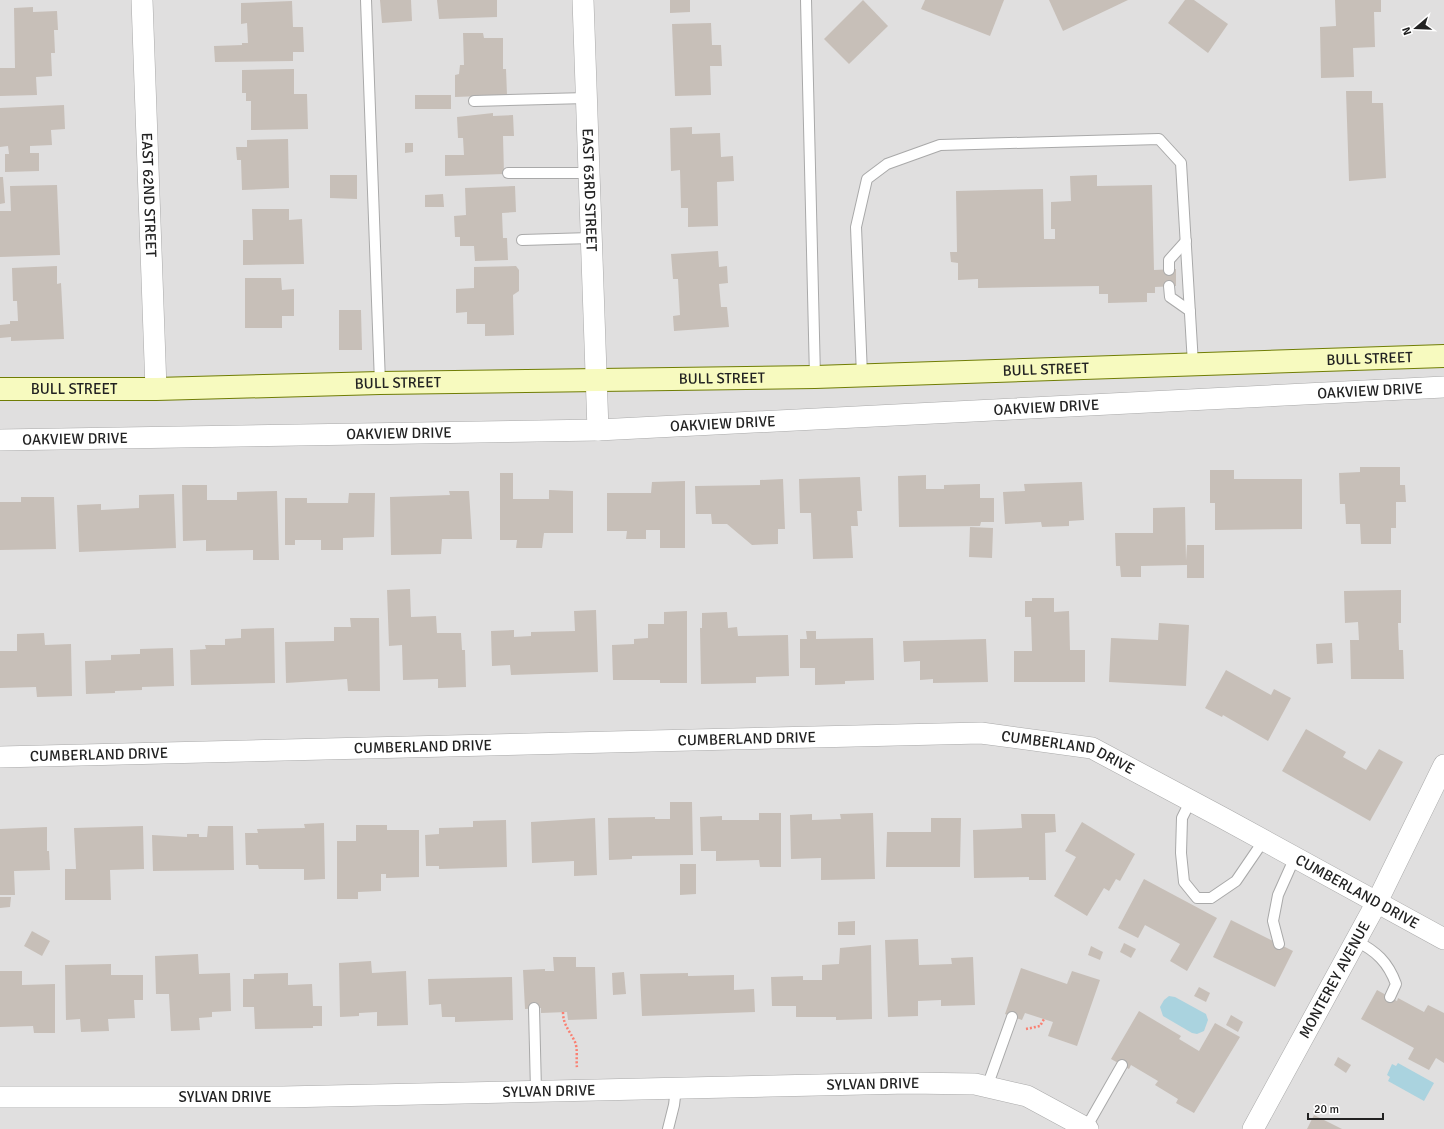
<svg xmlns="http://www.w3.org/2000/svg" width="1444" height="1129" font-family="Signika,sans-serif">
	<style>
		.residential { fill: #e0dfdf }
		.water { fill: #aad3df }
		.building { fill: #c7bfb8 }
		.lines { fill: none; stroke-linecap: round; stroke-linejoin: round }
		.lane-casing { stroke: #a9a9a9; stroke-width: 12 }
		.street-casing { stroke: #a9a9a9; stroke-width: 22 }
		.secondary-casing { stroke: #707d05; stroke-width: 24 }
		.path { stroke: #fa8072; stroke-width: 2.5; stroke-dasharray: 2 2; stroke-linecap: butt }
		.lane { stroke: #fff; stroke-width: 10 }
		.street { stroke: #fff; stroke-width: 21 }
		.secondary { stroke: #f7fabf; stroke-width: 22 }
		.labels { text-anchor: middle; dominant-baseline: central; stroke-width: 3.5; stroke-linejoin: round; paint-order: stroke }
		.street-label { font-size: 15px; fill: #222; stroke: #fff }
	</style>
	<rect width="100%" height="100%" fill="#f2efe9"/>
	<!-- residential -->
	<rect class="residential" x="0" y="0" width="1444" height="1129"/>
	<!-- water -->
	<g class="water">
		<path d="M1169,996L1175,997L1206,1014L1208,1020L1204,1031L1197,1034L1192,1033L1163,1016L1160,1007L1164,1000Z"/>
		<path d="M1398,1063L1434,1083L1424,1101L1388,1081L1390,1077L1387,1075L1392,1064L1396,1066Z"/>
	</g>
	<!-- building -->
	<g class="building">
		<path d="M380,0H411L412,21L382,23Z"/>
		<path d="M437,0H497V17L439,19Z"/>
		<path d="M670,0H690V12L670,13Z"/>
		<path d="M863,0L888,26L849,64L824,39Z"/>
		<path d="M925,0H1004L990,36L921,9Z"/>
		<path d="M1049,0H1128L1063,31Z"/>
		<path d="M1185,0H1194L1228,24L1208,53L1168,23Z"/>
		<path d="M1335,0H1381V12H1374L1375,47L1353,48L1354,77L1321,78L1320,27L1336,26Z"/>
		<path d="M292,1L293,27H303L304,52H293V61L215,62L214,46L242,45V43H248L247,23L241,24V3Z"/>
		<path d="M33,7V12L57,11L58,30H54L55,53H51L52,76L36,77L37,95L0,96V68H15L14,8Z"/>
		<path d="M711,23L712,45H721L722,66H710L711,95L675,96L672,24Z"/>
		<path d="M463,33H483L484,38H503V69H506L507,95L455,97V75L459,74L460,65H464Z"/>
		<path d="M294,69V94H307L308,129L251,130V101H246V93H242V70Z"/>
		<path d="M1346,91H1372V103H1383L1386,178L1349,181Z"/>
		<rect x="415" y="95" width="36" height="14"/>
		<path d="M64,105L65,129L51,130L52,145L30,146V153H39V171L5,172V154H9L8,146L0,147V108Z"/>
		<path d="M493,113V116L513,115L514,136H503L504,174L445,176V155H464L463,138H458L457,117Z"/>
		<path d="M692,127V134L720,133L721,157L733,156L734,181L717,182L718,226L688,227V208H681L680,170L671,171L670,128Z"/>
		<path d="M288,139L289,188L242,190L241,160H237L236,147H247V140Z"/>
		<path d="M405,143H413V152L405,153Z"/>
		<path d="M330,175H357V199L330,198Z"/>
		<path d="M1097,175V186L1152,185L1154,270L1176,269V286L1155,287V293H1147V302L1108,303V294H1099V286L978,288V279L958,280V263L951,262L950,252H957L956,191L1043,189L1044,239H1055V229H1051V202L1071,201L1070,176Z"/>
		<path d="M0,177H3L5,203L0,204Z"/>
		<path d="M57,185L60,255L0,257V211H11L10,186Z"/>
		<path d="M515,186L516,212L502,213L503,238H507L508,260L475,261L474,246H460V237H455L454,216L466,215L465,188Z"/>
		<path d="M443,194L444,207H425V195Z"/>
		<path d="M252,209H289V220L302,219L304,264L243,265V240H253Z"/>
		<path d="M718,251L719,267L727,266L728,283L719,284L721,307H727L729,327L674,331L673,316L680,315L678,279H673L671,254Z"/>
		<path d="M57,266V284L61,283L64,339L11,341V337L0,338V325L10,324V321H18L17,301H13L12,268Z"/>
		<path d="M516,266L519,270V291L513,295L514,335L485,336V324H467V312L456,313V289L474,288V267Z"/>
		<path d="M245,278H281L282,290L294,289V316H282V328H245Z"/>
		<path d="M339,310H361L362,350H339Z"/>
		<path d="M1360,467H1400V485H1405L1406,502H1396V528H1391V544H1361L1360,524H1346L1345,504H1340L1339,473L1360,472Z"/>
		<path d="M1210,470H1234V479H1302V529L1215,530V503H1210Z"/>
		<path d="M500,473H513V499H549V490L573,491V533H544L542,548H516L517,540H500Z"/>
		<path d="M926,475V489H944V485L980,484V498H994V522H981L980,526L899,527L898,476Z"/>
		<path d="M860,477L862,511H857L858,526H851L853,558L813,559L811,513H800L799,479Z"/>
		<path d="M783,479L785,529H778V544L752,545L727,524H712L711,514H696L695,486L760,485V480Z"/>
		<path d="M685,481V548H660V530H646V539H626L627,531H607V493H651L652,482Z"/>
		<path d="M1082,482L1084,520L1069,521V526L1042,527L1041,522L1005,524L1003,492L1025,491L1024,484Z"/>
		<path d="M182,485H207V500H237V492L277,491L279,560H253V550L206,551V540L183,541Z"/>
		<path d="M449,491H469L472,539H442L441,554L391,555L390,497L450,495Z"/>
		<path d="M349,493H375L374,537L343,538V550H321V540H295V545H285V498H307V503H348Z"/>
		<path d="M174,494L176,548L79,552L77,505L101,504V510L139,508V495Z"/>
		<path d="M21,497H54L56,549L0,550V502H21Z"/>
		<path d="M1185,507L1186,561L1187,545H1204V578H1187V565L1141,566V577H1121L1120,566H1116L1115,533H1153V508Z"/>
		<path d="M970,527L993,528L992,558L969,557Z"/>
		<path d="M410,589L411,617L436,616L437,633H461L462,650H465L466,687L438,688V679L403,680L402,645L389,646L387,590Z"/>
		<path d="M1401,590V623H1398L1399,650H1403L1404,679H1351L1350,640H1359L1358,622L1345,623L1344,591Z"/>
		<path d="M1032,598H1054V612L1069,611L1070,650H1085V682H1014V651H1032L1031,617H1025V601H1032Z"/>
		<path d="M596,610L598,672L511,675L510,665L492,666L491,631L514,630V637L531,636V632L575,631L574,611Z"/>
		<path d="M687,611V683H660V680H613L612,645L634,644V639L648,638V624H664V612Z"/>
		<path d="M727,612L728,628L737,627L738,636L788,635L789,676L756,677V683L701,684L700,628H702V613Z"/>
		<path d="M350,618H379L380,691H348L347,679L286,683L285,642L334,641V627H351Z"/>
		<path d="M1159,623L1189,625L1186,686L1109,682L1111,638L1158,640Z"/>
		<path d="M274,628L275,683L191,685L190,650L206,649L205,645H225V639L241,638V629Z"/>
		<path d="M806,631H816V639L873,638L874,680L845,681V684L815,685V668H800V639H807Z"/>
		<path d="M44,633L45,645L71,644L72,696L37,697L36,687L0,688V651H17V634Z"/>
		<path d="M986,639L988,682L933,683V679L920,680V661L904,662L903,641Z"/>
		<path d="M1332,643L1333,663L1317,664L1316,644Z"/>
		<path d="M173,648L174,686L142,687V690L115,691V693L86,694L85,661L111,660V655L140,654V649Z"/>
		<path d="M1226,670L1271,695L1274,689L1291,698L1268,741L1223,715L1222,717L1205,708Z"/>
		<path d="M1306,729L1346,752L1343,757L1366,770L1379,749L1403,762L1370,821L1282,771Z"/>
		<path d="M670,802H692L693,855L632,856V859L609,860L608,818L655,817V819H670Z"/>
		<path d="M759,813H781V867H760L759,860L716,861V851H701L700,817L722,816V820H759Z"/>
		<path d="M873,813L875,879L821,880V858L791,859L790,815L812,814V820L841,819L840,814Z"/>
		<path d="M1021,814H1055L1056,832L1045,833L1046,880H1029V877L974,878L973,830L1022,828Z"/>
		<path d="M595,818L597,875L574,876V861L532,863L531,822Z"/>
		<path d="M931,818H961L960,867H886L887,832H931Z"/>
		<path d="M506,820L507,867L439,869V866H426L425,835L439,834V828L473,827V821Z"/>
		<path d="M1082,822L1135,854L1120,881L1116,879L1109,891L1104,888L1087,916L1054,896L1076,857L1065,851Z"/>
		<path d="M324,823L325,879L304,880V869H259L258,865H246L245,833H258L257,829L305,828L304,824Z"/>
		<path d="M356,825H387V830H419V877L386,878V874H381V891L358,892V899H337V841H356Z"/>
		<path d="M143,826L144,869L110,870L111,900H65V869H76L74,828Z"/>
		<path d="M208,826H233L234,870L153,871L152,835L187,837V834H199V837H207Z"/>
		<path d="M47,827V851H49L50,870L14,871L15,895H0V829Z"/>
		<path d="M680,864H696V894L680,895Z"/>
		<path d="M1144,879L1217,918L1187,971L1170,961L1180,944L1145,925L1138,938L1118,928Z"/>
		<path d="M0,897H11L10,907L0,908Z"/>
		<path d="M1231,920L1293,951L1275,987L1213,957Z"/>
		<path d="M855,921V935H838V922Z"/>
		<path d="M32,931L50,941L42,956L24,946Z"/>
		<path d="M918,939L919,965L952,964L951,958L973,957L975,1005L941,1006V1000L918,1001V1016L888,1017L885,940Z"/>
		<path d="M1124,943L1136,949L1131,958L1120,952Z"/>
		<path d="M871,945L872,1019L836,1020V1017H796V1006H772L771,977L803,976V980H822V965L839,964L840,948Z"/>
		<path d="M1091,946L1103,952L1100,960L1088,955Z"/>
		<path d="M198,954L199,974L230,973L231,1011L212,1012V1017L199,1018L200,1030L171,1031L169,994H156L155,956Z"/>
		<path d="M553,957H576V967H595L597,1019L568,1020L567,1012L541,1013V1008L525,1009L523,970L545,969V971H554Z"/>
		<path d="M371,961L372,973L406,971L408,1025L377,1026V1012L359,1013V1016L340,1017L339,963Z"/>
		<path d="M111,964V975H143V1000H134L135,1018L108,1019L109,1031L81,1032L80,1019L66,1020L65,965Z"/>
		<path d="M1021,968L1067,984L1072,971L1100,980L1077,1046L1048,1036L1053,1022L1025,1013L1022,1020L1005,1014Z"/>
		<path d="M0,971H22V985L55,984V1033H34L33,1026L0,1027Z"/>
		<path d="M624,972L626,994L613,995L612,973Z"/>
		<path d="M288,973V985L312,984L313,1006H322V1026H313V1028L255,1029L254,1007H243V979H254V974Z"/>
		<path d="M688,973V976L734,975V990L754,989L755,1012L642,1016L640,974Z"/>
		<path d="M512,977L513,1020L455,1022V1017H442L441,1004L429,1005L428,979Z"/>
		<path d="M1199,987L1210,993L1206,1002L1194,996Z"/>
		<path d="M1377,990L1397,1001L1398,998L1424,1012L1428,1005L1444,1013V1063L1436,1058L1429,1070L1408,1059L1414,1048L1361,1019Z"/>
		<path d="M1139,1011L1181,1036L1179,1039L1199,1051L1215,1023L1240,1037L1194,1113L1176,1103L1178,1099L1155,1085L1158,1081L1131,1065L1129,1069L1111,1059Z"/>
		<path d="M1231,1015L1243,1022L1238,1032L1226,1025Z"/>
		<path d="M1338,1057L1351,1065L1346,1073L1334,1065Z"/>
		<path d="M1314,1115L1342,1129H1307Z"/>
	</g>
	<g class="lines">
		<defs>
			<g id="lane">
				<path d="M366,0L380,383"/>
				<path d="M806,0L815,377"/>
				<path d="M474,101L587,98"/>
				<path d="M508,173H589"/>
				<path d="M522,240L591,238"/>
				<path d="M1169,270V260L1186,241"/>
				<path d="M1169,286L1170,297L1190,311"/>
				<path d="M862,375L856,227L867,179L887,164L940,145L1159,139L1181,163L1193,364"/>
				<path d="M1191,800L1182,818L1181,853L1184,882L1197,898H1211L1236,881L1264,840"/>
				<path d="M1356,941C1376,951 1388,962 1396,984L1390,997"/>
				<path d="M1279,944L1273,921L1278,895L1295,857"/>
				<path d="M534,1008L536,1091"/>
				<path d="M987,1087L1012,1017"/>
				<path d="M1086,1128L1122,1065"/>
				<path d="M668,1129L674,1105L676,1088"/>
			</g>
			<g id="street">
				<path id="s1" d="M142,0L156,389"/>
				<path id="s2" d="M583,0L598,430"/>
				<path id="s3" d="M0,440L598,430L1444,387"/>
				<path id="s4" d="M0,757L981,733L1092,748L1223,818L1444,939"/>
				<path id="s5" d="M0,1097H283L909,1083L975,1084L1027,1096L1088,1129"/>
				<path id="s6" d="M1253,1129L1377,902L1444,765"/>
			</g>
			<g id="secondary">
				<path id="s7" d="M0,389H156L380,383L815,377L1444,356"/>
			</g>
		</defs>
		<!-- lane casing -->
		<use href="#lane" class="lane-casing"/>
		<!-- street casing -->
		<use href="#street" class="street-casing"/>
		<!-- secondary casing -->
		<use href="#secondary" class="secondary-casing"/>
		<!-- path -->
		<g class="path">
			<path d="M563,1012C563,1025 570,1031 575,1042C578,1049 576,1060 577,1068"/>
			<path d="M1026,1029L1040,1026L1044,1019"/>
		</g>
		<!-- lane -->
		<use href="#lane" class="lane"/>
		<!-- street -->
		<use href="#street" class="street"/>
		<!-- secondary -->
		<use href="#secondary" class="secondary"/>
	</g>
	<g class="labels">
		<!-- street labels -->
		<g class="street-label">
			<text stroke="none"><textPath href="#s2" startOffset="190">EAST 63RD STREET</textPath></text>
			<text stroke="none"><textPath href="#s1" startOffset="195">EAST 62ND STREET</textPath></text>
			<text stroke="none"><textPath href="#s7" startOffset="1370">BULL STREET</textPath></text>
			<text stroke="none"><textPath href="#s7" startOffset="1046">BULL STREET</textPath></text>
			<text stroke="none"><textPath href="#s7" startOffset="722">BULL STREET</textPath></text>
			<text stroke="none"><textPath href="#s7" startOffset="398">BULL STREET</textPath></text>
			<text stroke="none"><textPath href="#s7" startOffset="74">BULL STREET</textPath></text>
			<text stroke="none"><textPath href="#s3" startOffset="1371">OAKVIEW DRIVE</textPath></text>
			<text stroke="none"><textPath href="#s3" startOffset="1047">OAKVIEW DRIVE</textPath></text>
			<text stroke="none"><textPath href="#s3" startOffset="723">OAKVIEW DRIVE</textPath></text>
			<text stroke="none"><textPath href="#s3" startOffset="399">OAKVIEW DRIVE</textPath></text>
			<text stroke="none"><textPath href="#s3" startOffset="75">OAKVIEW DRIVE</textPath></text>
			<text stroke="none"><textPath href="#s4" startOffset="747">CUMBERLAND DRIVE</textPath></text>
			<text stroke="none"><textPath href="#s4" startOffset="423">CUMBERLAND DRIVE</textPath></text>
			<text stroke="none"><textPath href="#s4" startOffset="1071">CUMBERLAND DRIVE</textPath></text>
			<text stroke="none"><textPath href="#s4" startOffset="99">CUMBERLAND DRIVE</textPath></text>
			<text stroke="none"><textPath href="#s4" startOffset="1395">CUMBERLAND DRIVE</textPath></text>
			<text stroke="none"><textPath href="#s6" startOffset="170">MONTEREY AVENUE</textPath></text>
			<text stroke="none"><textPath href="#s5" startOffset="873">SYLVAN DRIVE</textPath></text>
			<text stroke="none"><textPath href="#s5" startOffset="549">SYLVAN DRIVE</textPath></text>
			<text stroke="none"><textPath href="#s5" startOffset="225">SYLVAN DRIVE</textPath></text>
		</g>
	</g>
	<!-- north arrow -->
	<g transform="translate(1416 28) rotate(251)" stroke="#ffffff" stroke-width="3" paint-order="stroke">
	<path d="M0-3L7 15L0 10L-7 15Z" fill="#222222"/>
	<text y="-6" font-size="11" font-weight="bold" text-anchor="middle" fill="#222222">N</text>
	</g>
	<!-- scale -->
	<path d="M1308 1113v6h75v-6" fill="none" stroke="#222222" stroke-width="2"/>
	<text x="1314" y="1113" font-size="12" fill="#222222" stroke="#ffffff" stroke-width="3" paint-order="stroke">20 m</text>
</svg>
